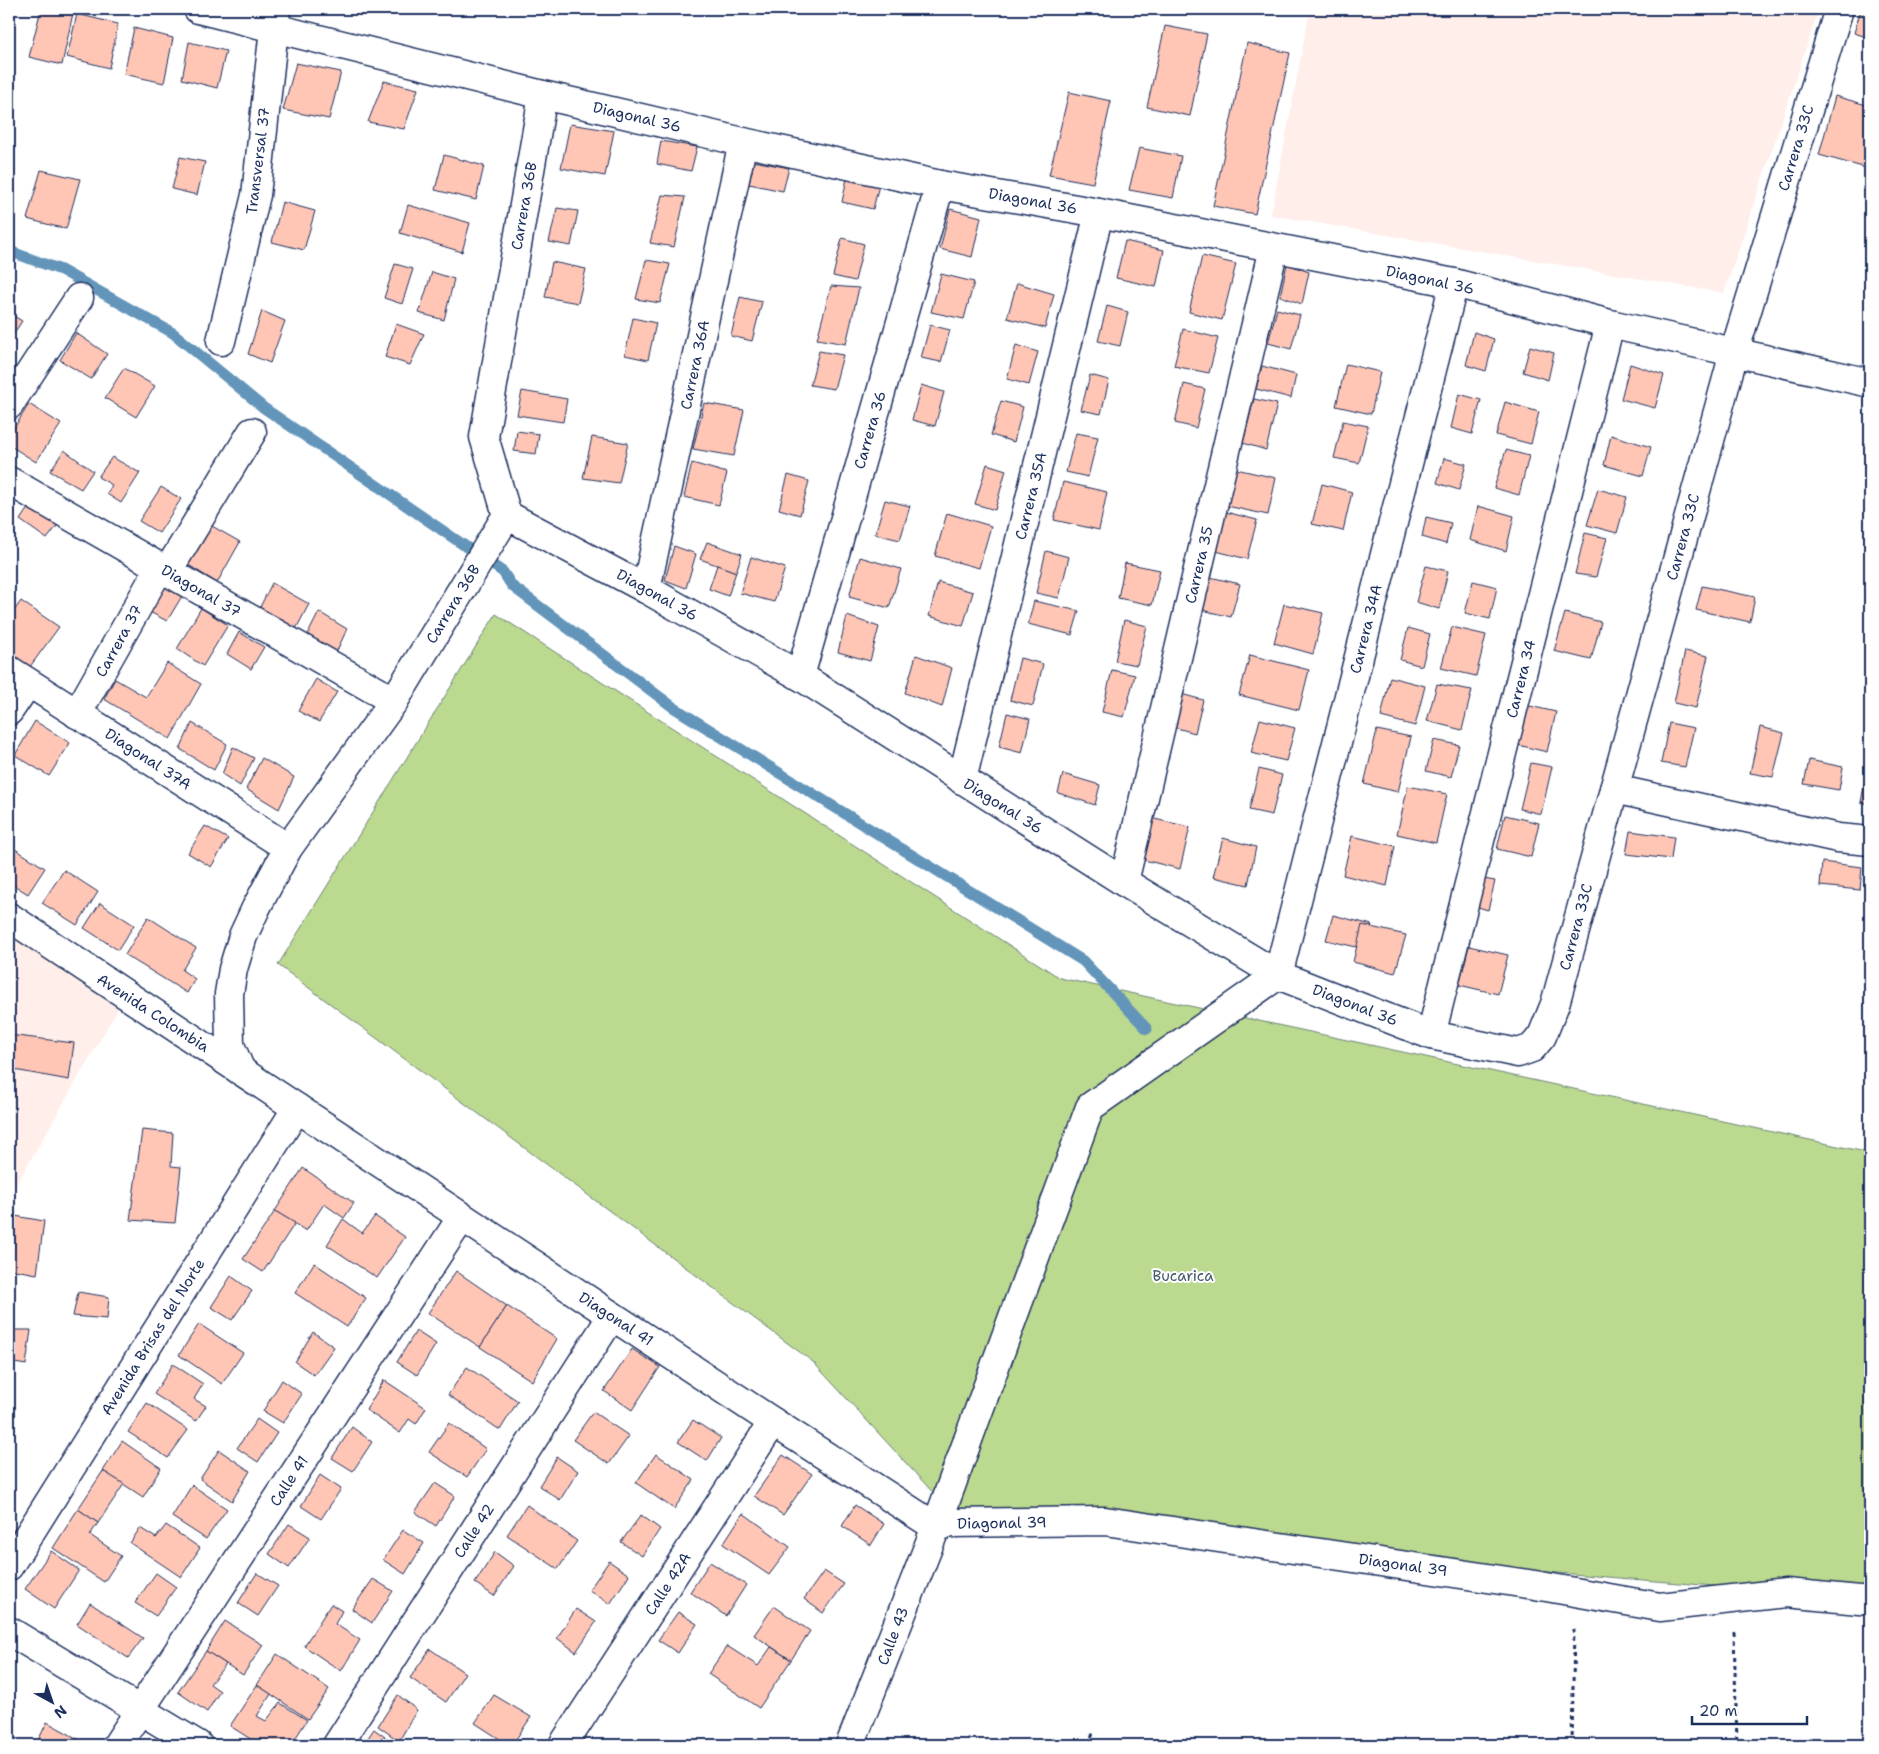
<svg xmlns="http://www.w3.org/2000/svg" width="1879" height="1754" font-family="'Shantell Sans',sans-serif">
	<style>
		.built { fill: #ffeee9 }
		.green { fill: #bcd990; stroke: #6c8477 }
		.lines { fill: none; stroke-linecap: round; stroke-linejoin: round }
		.stream { stroke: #6495ba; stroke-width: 11 }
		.building { fill: #ffc5b5; stroke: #1b2f5e }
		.minor-casing { stroke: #1b2f5e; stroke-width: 31 }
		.tertiary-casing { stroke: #1b2f5e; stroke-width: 31 }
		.path { stroke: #1b2f5e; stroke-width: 3; stroke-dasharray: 4 4; stroke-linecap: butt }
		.minor { stroke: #fff; stroke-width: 28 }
		.tertiary { stroke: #fff; stroke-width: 28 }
		.labels { text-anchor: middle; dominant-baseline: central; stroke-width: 4; stroke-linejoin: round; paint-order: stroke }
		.street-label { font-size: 15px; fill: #1b2f5e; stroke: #fff }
		.park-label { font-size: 15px; fill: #435a6a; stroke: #fff }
	</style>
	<rect width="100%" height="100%" fill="#fff"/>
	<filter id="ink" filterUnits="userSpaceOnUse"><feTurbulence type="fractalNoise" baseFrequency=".02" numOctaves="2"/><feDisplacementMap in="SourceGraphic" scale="10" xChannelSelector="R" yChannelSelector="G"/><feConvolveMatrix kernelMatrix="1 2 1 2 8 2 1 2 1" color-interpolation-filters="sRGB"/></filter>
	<g filter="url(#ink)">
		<!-- built -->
		<g class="built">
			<path d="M1310,9H1819L1724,293L1271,215Z"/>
			<path d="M9,915L126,995L9,1197Z"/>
		</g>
		<!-- green -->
		<path class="green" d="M496,614L1060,978L1870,1153V1599L961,1523L813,1362L278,965Z"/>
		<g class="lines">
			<!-- stream -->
			<path class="stream" d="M9,251L61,270L173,333L264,408L503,572L512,586L673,707L1083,961L1147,1029"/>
		</g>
		<!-- building -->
		<g class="building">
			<path d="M41,9H55L73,13L62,65L29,57Z"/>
			<path d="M1861,9H1870V38L1854,33Z"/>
			<path d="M77,14L118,24L109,68L67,57Z"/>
			<path d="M1165,26L1207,34L1190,116L1147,107Z"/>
			<path d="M134,28L173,38L164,83L124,74Z"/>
			<path d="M189,42L226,51L217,88L182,79Z"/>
			<path d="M1247,43L1290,53L1255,214L1213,206Z"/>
			<path d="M296,63L341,72L329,119L283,110Z"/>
			<path d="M384,81L418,89L404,129L368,122Z"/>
			<path d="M1069,92L1111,101L1093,183L1049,175Z"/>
			<path d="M1835,96L1870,106V169L1819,155Z"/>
			<path d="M570,124L614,131L605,176L561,168Z"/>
			<path d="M661,141L697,147L691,171L657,164Z"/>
			<path d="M1139,148L1181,156L1173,198L1129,190Z"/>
			<path d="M444,155L484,166L476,200L435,190Z"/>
			<path d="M180,157L205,162L197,195L172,189Z"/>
			<path d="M754,161L789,168L783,191L749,184Z"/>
			<path d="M41,170L80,179L66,229L27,219Z"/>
			<path d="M847,178L879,185L873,209L842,202Z"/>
			<path d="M662,195L685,197L674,247L650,243Z"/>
			<path d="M282,202L315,211L304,250L272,242Z"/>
			<path d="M408,205L470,223L462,252L400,233Z"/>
			<path d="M557,208L578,211L571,246L549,242Z"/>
			<path d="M950,209L981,217L972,257L940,249Z"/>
			<path d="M842,238L864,244L855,281L833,276Z"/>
			<path d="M1125,241L1164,250L1156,287L1116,278Z"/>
			<path d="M1202,256L1236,264L1222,320L1189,312Z"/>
			<path d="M646,260L670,264L660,303L636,299Z"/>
			<path d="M552,262L586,269L578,303L545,297Z"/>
			<path d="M395,264L413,269L402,304L384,298Z"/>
			<path d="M1287,264L1309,272L1302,304L1280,296Z"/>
			<path d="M432,272L454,279L444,320L419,313Z"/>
			<path d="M941,274L974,282L964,319L931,312Z"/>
			<path d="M1017,283L1054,294L1045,328L1007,318Z"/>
			<path d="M831,286L859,288L846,344L817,339Z"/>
			<path d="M740,297L762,302L752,341L731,336Z"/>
			<path d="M1107,306L1128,312L1120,346L1098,341Z"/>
			<path d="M1277,309L1300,315L1291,349L1268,343Z"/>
			<path d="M262,311L285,321L270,363L248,354Z"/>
			<path d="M9,313L22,321L9,341Z"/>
			<path d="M633,318L656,323L648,360L625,355Z"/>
			<path d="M396,324L424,334L410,365L385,357Z"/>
			<path d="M930,325L950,330L941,362L921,358Z"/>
			<path d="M1183,329L1218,338L1209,373L1174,366Z"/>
			<path d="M1474,332L1494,339L1486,371L1466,365Z"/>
			<path d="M76,333L107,354L91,379L60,360Z"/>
			<path d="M1016,345L1038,352L1029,385L1007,379Z"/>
			<path d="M1530,346L1554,353L1548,380L1523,372Z"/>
			<path d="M819,351L843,355L834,389L810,385Z"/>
			<path d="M1346,364L1380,372L1371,414L1336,406Z"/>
			<path d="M1630,364L1664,375L1655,408L1621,399Z"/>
			<path d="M1262,366L1296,375L1291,398L1256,389Z"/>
			<path d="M124,368L155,386L136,417L105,398Z"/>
			<path d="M1090,375L1109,380L1101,414L1081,410Z"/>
			<path d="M1184,384L1205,389L1196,428L1175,423Z"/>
			<path d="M921,385L944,392L935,426L912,420Z"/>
			<path d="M522,391L567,399L563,422L517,415Z"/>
			<path d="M1459,394L1481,400L1472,434L1451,428Z"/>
			<path d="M1254,399L1277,404L1266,450L1243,443Z"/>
			<path d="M1001,401L1023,407L1014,442L991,435Z"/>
			<path d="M1505,402L1539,412L1531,444L1496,435Z"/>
			<path d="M704,403L744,410L734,456L693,449Z"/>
			<path d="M29,404L61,424L36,462L9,445V436Z"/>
			<path d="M1343,421L1368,426L1359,463L1334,458Z"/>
			<path d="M517,431L539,434L536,454L514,451Z"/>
			<path d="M1076,433L1098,437L1088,477L1066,472Z"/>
			<path d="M1611,435L1651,447L1643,476L1604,465Z"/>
			<path d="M592,437L628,443L619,483L583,478Z"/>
			<path d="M64,450L93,471L81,489L50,471Z"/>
			<path d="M1506,450L1529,456L1519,495L1494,488Z"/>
			<path d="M112,457L140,473L121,503L107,494L112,485L98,477Z"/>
			<path d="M1444,458L1466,464L1459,490L1437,483Z"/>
			<path d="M692,463L727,473L719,505L684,497Z"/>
			<path d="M987,464L1006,470L995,510L975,504Z"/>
			<path d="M1236,469L1276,478L1268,515L1227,506Z"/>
			<path d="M788,475L809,481L800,515L779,509Z"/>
			<path d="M1063,482L1107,492L1099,530L1054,520Z"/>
			<path d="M1322,484L1352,492L1343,531L1312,524Z"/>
			<path d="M161,487L181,499L159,533L139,521Z"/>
			<path d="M1598,489L1627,497L1617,533L1587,525Z"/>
			<path d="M885,500L910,506L900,540L875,534Z"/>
			<path d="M32,502L60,522L47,539L20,520Z"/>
			<path d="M1478,506L1514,516L1506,551L1470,540Z"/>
			<path d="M1226,512L1257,520L1247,559L1216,551Z"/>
			<path d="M947,513L991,526L979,568L935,556Z"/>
			<path d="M1426,517L1451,523L1446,544L1422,537Z"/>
			<path d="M205,522L240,542L217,583L182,561Z"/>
			<path d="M1585,533L1607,538L1596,577L1575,574Z"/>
			<path d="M707,542L742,554L736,572L700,559Z"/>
			<path d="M674,546L696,554L686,588L665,580Z"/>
			<path d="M1046,551L1069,557L1059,598L1036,593Z"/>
			<path d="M751,557L785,568L774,602L740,593Z"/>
			<path d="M860,557L901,569L889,608L849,597Z"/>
			<path d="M1125,563L1160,570L1152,605L1118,598Z"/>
			<path d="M717,565L736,572L728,596L709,589Z"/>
			<path d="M1426,566L1448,571L1439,609L1416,602Z"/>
			<path d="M1210,577L1240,584L1231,617L1202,610Z"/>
			<path d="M1473,581L1497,587L1490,619L1465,613Z"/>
			<path d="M938,582L973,592L963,626L929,616Z"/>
			<path d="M161,583L182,596L167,621L146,610Z"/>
			<path d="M272,583L309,604L295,631L259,609Z"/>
			<path d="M1702,586L1755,597L1750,622L1696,610Z"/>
			<path d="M21,601L59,627L29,668L9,654V618Z"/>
			<path d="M1034,601L1079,611L1072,635L1028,624Z"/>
			<path d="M1284,604L1323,613L1313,654L1274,643Z"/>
			<path d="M201,608L228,625L203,666L177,649Z"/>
			<path d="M319,612L347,629L335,655L306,638Z"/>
			<path d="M1565,613L1601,622L1591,660L1554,651Z"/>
			<path d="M847,616L879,627L870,661L838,652Z"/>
			<path d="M1124,620L1147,626L1137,665L1115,661Z"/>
			<path d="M1452,627L1486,635L1476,676L1441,668Z"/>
			<path d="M1408,628L1430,634L1422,666L1400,660Z"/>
			<path d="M239,632L264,647L251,669L227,654Z"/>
			<path d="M1685,651L1708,656L1696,708L1674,703Z"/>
			<path d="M916,655L952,668L942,707L905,693Z"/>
			<path d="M1250,655L1309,670L1299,710L1239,695Z"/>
			<path d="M1020,658L1043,664L1033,706L1010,700Z"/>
			<path d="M167,663L201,684L170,739L104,699L115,679L146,697Z"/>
			<path d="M1112,670L1135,675L1124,717L1102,712Z"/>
			<path d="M1390,677L1425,686L1415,726L1381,717Z"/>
			<path d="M316,679L337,692L319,722L298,711Z"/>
			<path d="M1437,684L1472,690L1462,730L1427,721Z"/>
			<path d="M1181,694L1203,700L1195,733L1173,727Z"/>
			<path d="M1521,704L1556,712L1547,752L1510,743Z"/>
			<path d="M1007,713L1030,719L1022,753L999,747Z"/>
			<path d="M1260,719L1295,728L1286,761L1251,753Z"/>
			<path d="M35,721L70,743L49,776L15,755Z"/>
			<path d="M192,723L227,744L214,770L180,749Z"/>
			<path d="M1669,723L1694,728L1685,767L1661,763Z"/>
			<path d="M1760,727L1784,733L1773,777L1750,773Z"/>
			<path d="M1377,730L1411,737L1398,792L1364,784Z"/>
			<path d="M1434,740L1459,745L1451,777L1426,771Z"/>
			<path d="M233,747L254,758L240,786L222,774Z"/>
			<path d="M1870,755V804L1861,802Z"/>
			<path d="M262,758L294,777L279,809L246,789Z"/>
			<path d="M1809,760L1843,767L1839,790L1804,784Z"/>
			<path d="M1531,763L1552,767L1541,814L1520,809Z"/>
			<path d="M1259,769L1282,775L1272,815L1249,810Z"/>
			<path d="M1063,774L1100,785L1095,805L1058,793Z"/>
			<path d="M1408,786L1447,794L1436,843L1397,834Z"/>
			<path d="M1505,815L1539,823L1531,857L1497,849Z"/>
			<path d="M1150,818L1190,827L1180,869L1140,859Z"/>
			<path d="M205,826L228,839L211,867L188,853Z"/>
			<path d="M1630,831L1674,837L1671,859L1626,854Z"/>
			<path d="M1352,836L1395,846L1387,886L1343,875Z"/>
			<path d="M1223,838L1256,847L1248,885L1213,877Z"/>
			<path d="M15,849L45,868L28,894L9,882V859Z"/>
			<path d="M1822,862L1862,867L1860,890L1820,886Z"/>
			<path d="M64,870L98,892L77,925L42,903Z"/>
			<path d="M1478,878L1495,881L1488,910L1471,905Z"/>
			<path d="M100,903L134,925L118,950L84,928Z"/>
			<path d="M1333,915L1372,925L1365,949L1326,940Z"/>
			<path d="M148,917L196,948L182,970L195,979L187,993L125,955Z"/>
			<path d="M1362,925L1406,935L1395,973L1353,962Z"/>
			<path d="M1469,946L1508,955L1498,994L1459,985Z"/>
			<path d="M9,1035L74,1043L69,1080L9,1069Z"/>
			<path d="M142,1130L173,1133L171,1166L181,1167L175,1223L130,1220Z"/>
			<path d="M303,1168L354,1203L344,1218L324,1204L306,1231L275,1211Z"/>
			<path d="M275,1211L295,1223L263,1272L243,1259Z"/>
			<path d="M9,1215L44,1221L37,1274L9,1269Z"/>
			<path d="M375,1216L405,1237L377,1278L327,1245L343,1219L362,1233Z"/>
			<path d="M314,1263L366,1298L347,1327L295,1293Z"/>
			<path d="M456,1271L507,1306L480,1347L428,1313Z"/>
			<path d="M231,1276L252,1291L232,1320L211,1307Z"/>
			<path d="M78,1292L109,1297L107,1319L73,1316Z"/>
			<path d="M507,1306L557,1339L532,1381L480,1347Z"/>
			<path d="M199,1324L243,1353L222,1384L179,1355Z"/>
			<path d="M9,1330H31L26,1365L9,1362Z"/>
			<path d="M416,1331L436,1344L417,1375L397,1362Z"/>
			<path d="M313,1332L334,1347L314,1375L295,1362Z"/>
			<path d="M632,1349L660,1367L632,1410L604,1391Z"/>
			<path d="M173,1364L203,1384L194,1399L206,1406L196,1421L154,1394Z"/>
			<path d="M467,1367L518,1401L500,1430L448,1395Z"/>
			<path d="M282,1380L302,1394L283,1423L263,1411Z"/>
			<path d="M384,1380L426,1408L416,1424L409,1419L400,1433L366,1410Z"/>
			<path d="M147,1403L188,1430L168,1458L128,1432Z"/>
			<path d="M593,1412L629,1436L609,1464L573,1440Z"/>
			<path d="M257,1419L277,1433L258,1462L237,1448Z"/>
			<path d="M693,1420L721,1438L707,1461L678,1442Z"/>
			<path d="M449,1423L486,1449L467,1477L429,1452Z"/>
			<path d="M352,1427L372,1442L353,1471L332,1458Z"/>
			<path d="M122,1441L161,1468L143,1497L103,1471Z"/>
			<path d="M219,1450L250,1471L232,1501L200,1479Z"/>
			<path d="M656,1454L694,1480L674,1509L636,1483Z"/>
			<path d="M783,1455L812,1474L783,1515L754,1496Z"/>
			<path d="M557,1457L578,1471L560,1500L539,1486Z"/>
			<path d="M103,1471L124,1484L98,1523L78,1509Z"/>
			<path d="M320,1475L341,1489L321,1519L301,1506Z"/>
			<path d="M435,1483L455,1496L436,1526L415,1512Z"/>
			<path d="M192,1485L227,1509L206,1539L172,1517Z"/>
			<path d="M527,1505L577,1541L558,1569L507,1535Z"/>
			<path d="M855,1505L884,1524L871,1545L842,1526Z"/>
			<path d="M78,1509L98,1523L90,1535L121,1556L104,1582L53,1548Z"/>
			<path d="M743,1513L790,1547L769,1575L723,1544Z"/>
			<path d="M641,1515L660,1529L642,1556L621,1542Z"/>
			<path d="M289,1524L310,1537L289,1568L269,1554Z"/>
			<path d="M166,1525L200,1548L181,1577L130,1543L140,1528L156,1538Z"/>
			<path d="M403,1530L424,1543L405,1574L383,1560Z"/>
			<path d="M51,1551L79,1570L54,1609L25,1589Z"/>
			<path d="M495,1552L514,1566L494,1596L475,1583Z"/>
			<path d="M609,1561L629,1575L610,1604L589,1590Z"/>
			<path d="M710,1562L746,1585L726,1616L690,1592Z"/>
			<path d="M824,1571L844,1584L823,1613L804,1599Z"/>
			<path d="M156,1573L176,1587L156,1616L135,1603Z"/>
			<path d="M257,1573L278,1586L258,1616L238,1603Z"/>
			<path d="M373,1579L393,1591L372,1623L352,1609Z"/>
			<path d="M90,1603L143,1638L128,1658L77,1624Z"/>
			<path d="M331,1604L342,1611L335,1624L360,1640L341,1671L304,1646Z"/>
			<path d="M774,1606L810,1631L791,1660L754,1635Z"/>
			<path d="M576,1609L596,1622L576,1652L557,1638Z"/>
			<path d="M678,1612L697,1624L678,1653L658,1640Z"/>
			<path d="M225,1621L263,1645L243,1675L206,1651Z"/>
			<path d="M727,1646L758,1666L771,1647L791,1660L759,1708L708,1674Z"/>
			<path d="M430,1649L465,1673L446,1702L410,1678Z"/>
			<path d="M206,1651L226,1664L210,1684L220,1691L207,1712L178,1692Z"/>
			<path d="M277,1654L329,1689L308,1719L257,1685Z"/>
			<path d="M257,1685L271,1694L257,1716L266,1721L280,1703L307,1720L291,1745H260L230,1726Z"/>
			<path d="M398,1695L417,1710L399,1741L378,1726Z"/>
			<path d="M494,1695L531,1717L512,1745H509L475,1723Z"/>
			<path d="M47,1722L78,1739L75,1745H40L37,1743Z"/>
			<path d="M374,1729L389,1740L386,1745H363Z"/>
		</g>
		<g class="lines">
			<defs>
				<g id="minor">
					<path d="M198,9L543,95L743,142L940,185L1099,213L1454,283L1610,324L1870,383"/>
					<path d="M221,341L256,195L276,10"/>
					<path d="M9,405L79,298"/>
					<path d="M9,481L394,701"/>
					<path d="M507,515L646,589L800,676L1124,882L1278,975L1431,1035L1518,1053L1532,1048L1542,1036L1555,1004L1734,353L1839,9"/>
					<path d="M167,572L252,432"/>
					<path d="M646,589L743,142"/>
					<path d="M9,670L288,848"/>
					<path d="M800,676L940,185"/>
					<path d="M9,711L28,683"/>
					<path d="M77,714L160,567"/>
					<path d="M962,780L1099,213"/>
					<path d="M1614,789L1838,838L1870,841"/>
					<path d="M1124,882L1274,248"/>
					<path d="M1431,1035L1610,324"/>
					<path d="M241,1071L230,1045L229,994L233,969L243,936L256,908L288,848L394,701L507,515L484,437L543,95"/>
					<path d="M297,1108L773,1422L936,1527"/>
					<path d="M936,1527L952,1523L1105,1521L1535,1585L1660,1607L1786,1593L1870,1601"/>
					<path d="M9,1631L198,1745"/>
					<path d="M117,1745L462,1217"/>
					<path d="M337,1745L612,1316"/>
					<path d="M563,1745L773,1422"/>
					<path d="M850,1745L936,1527L1090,1107L1278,975L1454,283"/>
				</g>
				<path id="tertiary" d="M9,917L297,1108L9,1566"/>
			</defs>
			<!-- minor casing -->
			<use href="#minor" class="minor-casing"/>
			<!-- tertiary casing -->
			<use href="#tertiary" class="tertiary-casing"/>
			<!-- path -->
			<g class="path">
				<path d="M1734,1632L1737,1745"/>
				<path d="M1089,1745L1093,1733"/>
				<path d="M1572,1745L1574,1627"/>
			</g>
			<!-- minor -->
			<use href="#minor" class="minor"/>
			<!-- tertiary -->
			<use href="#tertiary" class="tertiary"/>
		</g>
	</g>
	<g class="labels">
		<!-- street labels -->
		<g class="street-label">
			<text transform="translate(637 117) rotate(13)">Diagonal 36</text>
			<text transform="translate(1796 148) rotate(-73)">Carrera 33C</text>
			<text transform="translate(258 161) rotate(-83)">Transversal 37</text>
			<text transform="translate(1033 201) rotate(10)">Diagonal 36</text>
			<text transform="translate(524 206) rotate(-80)">Carrera 36B</text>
			<text transform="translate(1430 280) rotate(12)">Diagonal 36</text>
			<text transform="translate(695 365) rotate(-78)">Carrera 36A</text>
			<text transform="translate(870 430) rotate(-74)">Carrera 36</text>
			<text transform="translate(1031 496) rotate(-76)">Carrera 35A</text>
			<text transform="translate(1683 537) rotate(-75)">Carrera 33C</text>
			<text transform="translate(1199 565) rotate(-77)">Carrera 35</text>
			<text transform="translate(201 591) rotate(30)">Diagonal 37</text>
			<text transform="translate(657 595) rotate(29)">Diagonal 36</text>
			<text transform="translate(453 604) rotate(-59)">Carrera 36B</text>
			<text transform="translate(1366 629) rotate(-76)">Carrera 34A</text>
			<text transform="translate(119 641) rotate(-61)">Carrera 37</text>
			<text transform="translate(1521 679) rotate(-76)">Carrera 34</text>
			<text transform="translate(148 759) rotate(33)">Diagonal 37A</text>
			<text transform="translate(1003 806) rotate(32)">Diagonal 36</text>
			<text transform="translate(1576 927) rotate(-75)">Carrera 33C</text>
			<text transform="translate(1355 1005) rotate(21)">Diagonal 36</text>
			<text transform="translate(153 1013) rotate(33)">Avenida Colombia</text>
			<text transform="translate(616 1319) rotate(33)">Diagonal 41</text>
			<text transform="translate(153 1337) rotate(-58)">Avenida Brisas del Norte</text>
			<text transform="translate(289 1481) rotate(-57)">Calle 41</text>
			<text transform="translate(1002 1523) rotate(-1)">Diagonal 39</text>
			<text transform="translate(474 1531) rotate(-57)">Calle 42</text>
			<text transform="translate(1403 1565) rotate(8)">Diagonal 39</text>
			<text transform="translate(668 1584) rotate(-57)">Calle 42A</text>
			<text transform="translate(893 1636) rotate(-69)">Calle 43</text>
		</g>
		<!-- park labels -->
		<g class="park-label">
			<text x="1183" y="1276">Bucarica</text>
		</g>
	</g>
	<!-- margin -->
	<rect width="1879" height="1754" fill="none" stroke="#fff" stroke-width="30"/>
	<rect x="15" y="15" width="1849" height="1724" fill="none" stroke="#1b2f5e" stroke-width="2" filter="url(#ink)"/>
	<!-- north arrow -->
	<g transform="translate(52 1702) rotate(140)" stroke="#ffffff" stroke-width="4" paint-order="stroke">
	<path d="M0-4L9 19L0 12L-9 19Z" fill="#1b2f5e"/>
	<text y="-8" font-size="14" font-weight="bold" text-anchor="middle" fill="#1b2f5e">N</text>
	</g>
	<!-- scale -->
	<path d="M1692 1716v8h115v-8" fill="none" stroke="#1b2f5e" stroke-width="2.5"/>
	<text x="1699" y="1716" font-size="15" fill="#1b2f5e" stroke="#ffffff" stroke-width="4" paint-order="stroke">20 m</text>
</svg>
